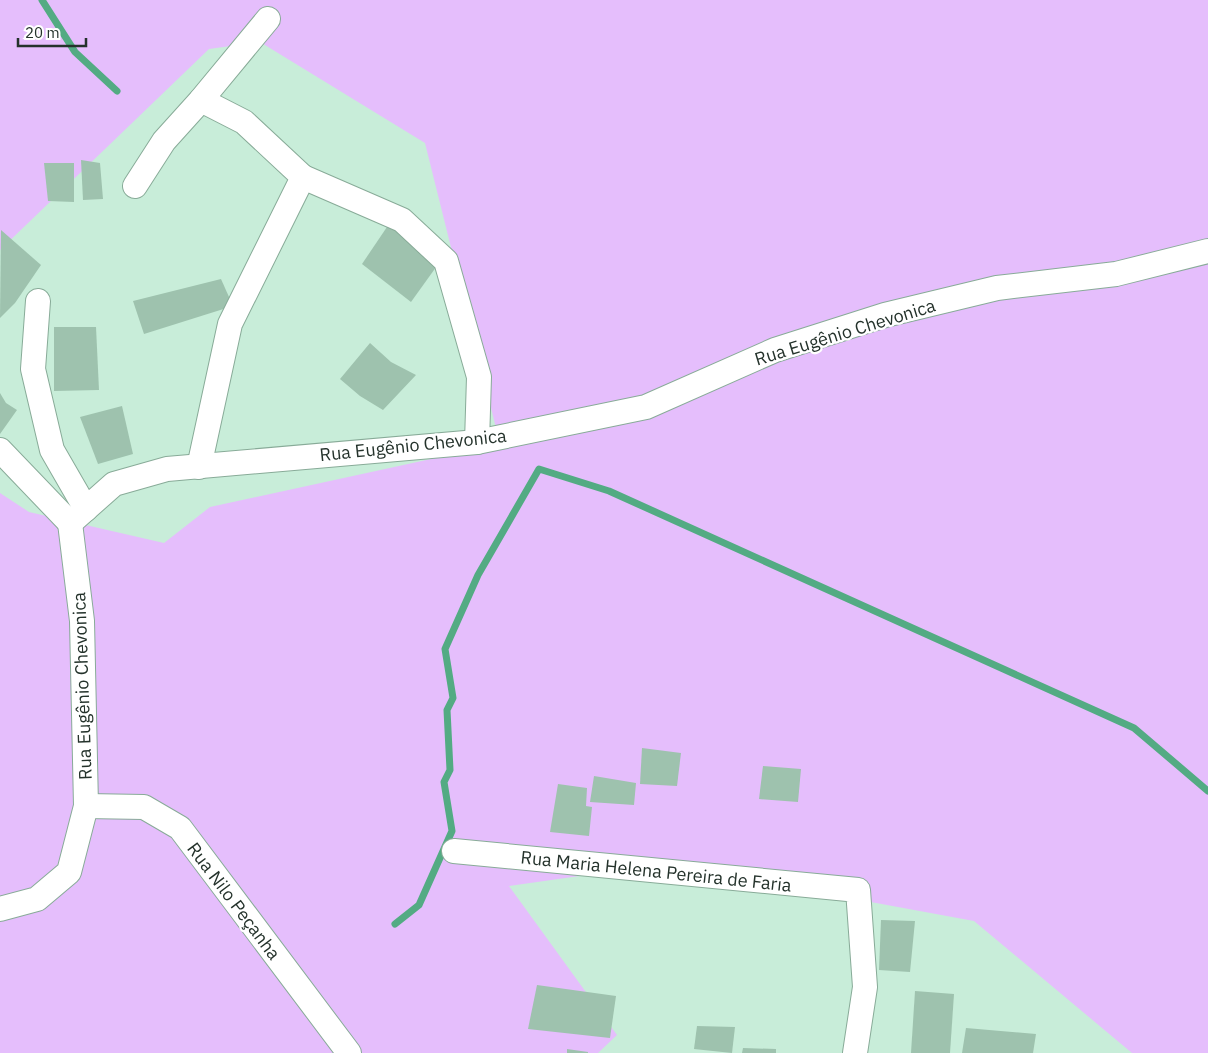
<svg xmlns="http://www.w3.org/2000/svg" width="1208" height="1053" font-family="'IBM Plex Sans',sans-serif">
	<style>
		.green { fill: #e5befc }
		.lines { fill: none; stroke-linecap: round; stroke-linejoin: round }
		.stream { stroke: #53ab83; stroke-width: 7 }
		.building { fill: #9ec2ae }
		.minor-casing { stroke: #88ab98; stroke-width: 26 }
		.minor { stroke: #fff; stroke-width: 24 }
		.labels { text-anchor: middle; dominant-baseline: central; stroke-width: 4.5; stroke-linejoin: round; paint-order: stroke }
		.street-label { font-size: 18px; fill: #24322b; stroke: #fff }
	</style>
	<rect width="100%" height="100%" fill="#c8edd9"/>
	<!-- green -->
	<path class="green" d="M0,0H1208V1053H1132L974,921L664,864L509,886L617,1035L598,1053H0V493L29,512L164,543L210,507L500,444L425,143L260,42L209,49L0,250Z"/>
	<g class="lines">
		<!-- stream -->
		<g class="stream">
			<path d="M42,0L75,52L117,91"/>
			<path d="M395,924L419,905L452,831L444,782L450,770L447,710L453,698L445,649L478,575L539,469L609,491L1134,728L1208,791"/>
		</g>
	</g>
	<!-- building -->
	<g class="building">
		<path d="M81,160L100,163L103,199L83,200Z"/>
		<path d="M44,163H74V202L48,201Z"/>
		<path d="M389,224L439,263L411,302L362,264Z"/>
		<path d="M1,230L41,265L15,303L0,318Z"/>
		<path d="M221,279L233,306L144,334L133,301Z"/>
		<path d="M54,327H96L99,390L54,391Z"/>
		<path d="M370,343L391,362L416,375L383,410L360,396L340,379Z"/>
		<path d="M0,393L6,403L17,410L0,434Z"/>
		<path d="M122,406L133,454L98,464L80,417Z"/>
		<path d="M642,748L681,753L677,786L640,784Z"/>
		<path d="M763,766L801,769L798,802L759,799Z"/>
		<path d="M594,776L636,783L634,805L590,802Z"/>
		<path d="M558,784L587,788L586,806L592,807L589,836L550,832Z"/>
		<path d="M881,920L915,921L910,972L879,970Z"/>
		<path d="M537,985L616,996L610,1038L528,1029Z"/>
		<path d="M915,991L954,994L950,1053H911Z"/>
		<path d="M697,1026L735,1027L732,1053L694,1049Z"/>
		<path d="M966,1028L1036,1034L1033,1053H962Z"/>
		<path d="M743,1048L776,1049V1053H742Z"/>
		<path d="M567,1049L588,1052V1053H567Z"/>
	</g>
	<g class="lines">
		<defs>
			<g id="minor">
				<path d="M201,100L268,19"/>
				<path d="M303,177L402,220L446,261L479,377L477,442"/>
				<path d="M135,186L164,141L201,100L244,122L303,177L230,324L199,467"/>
				<path d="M38,301L33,369L52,450L86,509"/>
				<path d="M0,450L70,523"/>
				<path d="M70,523L114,484L167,469L477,442L646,407L775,350L885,315L997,288L1116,274L1208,251"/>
				<path d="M86,806L144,807L180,828L349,1053"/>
				<path d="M454,851L858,890L865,987L855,1053"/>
				<path d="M0,909L37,899L69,872L86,806L82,621L70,523"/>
			</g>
		</defs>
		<!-- minor casing -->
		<use href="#minor" class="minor-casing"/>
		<!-- minor -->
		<use href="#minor" class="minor"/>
	</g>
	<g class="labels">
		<!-- street labels -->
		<g class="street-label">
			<text transform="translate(845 332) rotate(-17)">Rua Eugênio Chevonica</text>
			<text transform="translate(413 445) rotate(-6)">Rua Eugênio Chevonica</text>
			<text transform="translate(82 686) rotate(-92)">Rua Eugênio Chevonica</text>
			<text transform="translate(656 871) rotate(6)">Rua Maria Helena Pereira de Faria</text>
			<text transform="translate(234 901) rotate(53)">Rua Nilo Peçanha</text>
		</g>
	</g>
	<!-- scale -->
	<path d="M18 38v8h68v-8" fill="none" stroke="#24322b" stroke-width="2.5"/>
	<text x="25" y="38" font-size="15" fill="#24322b" stroke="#ffffff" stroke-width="4" paint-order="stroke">20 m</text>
</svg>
